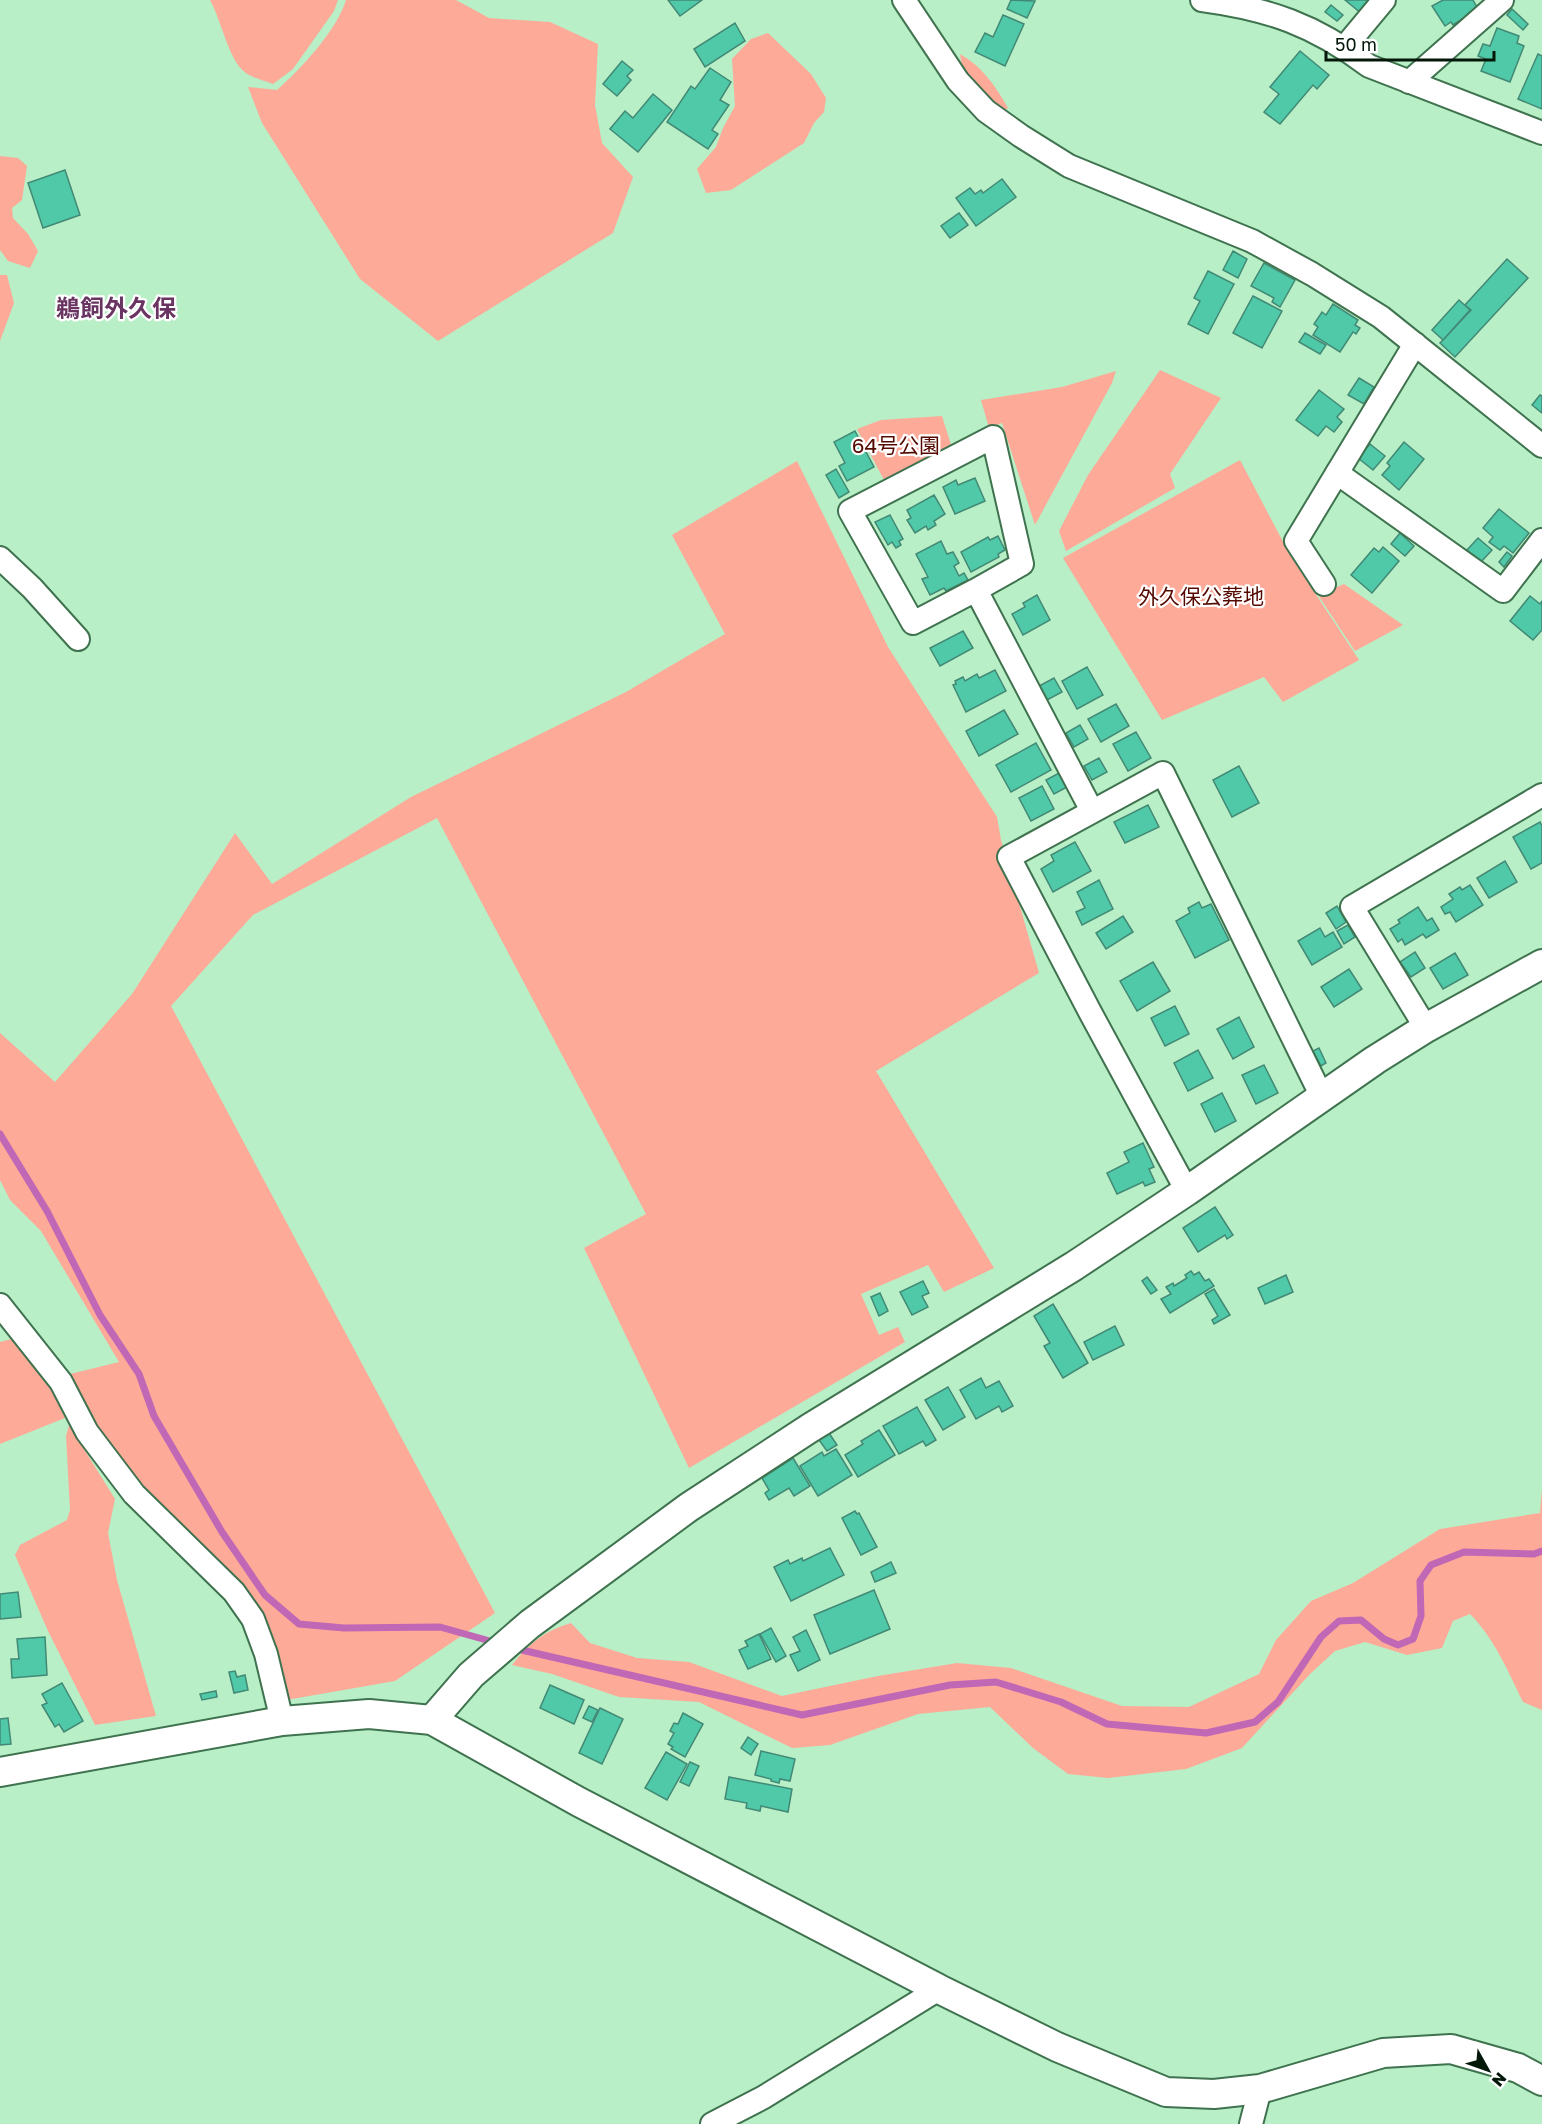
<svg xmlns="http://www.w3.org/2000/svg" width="1542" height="2124" font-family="'Golos Text','Noto Sans JP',sans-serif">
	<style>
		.green { fill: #feaa99 }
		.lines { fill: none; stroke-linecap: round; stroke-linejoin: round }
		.stream { stroke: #c067b5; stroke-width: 7 }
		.building { fill: #50c9a8; stroke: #428975; stroke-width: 1.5 }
		.minor-casing { stroke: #3f724e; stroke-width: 26 }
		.tertiary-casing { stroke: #3f724e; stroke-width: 32 }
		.minor { stroke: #fff; stroke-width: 22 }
		.tertiary { stroke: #fff; stroke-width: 28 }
		.labels { text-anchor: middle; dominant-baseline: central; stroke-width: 4.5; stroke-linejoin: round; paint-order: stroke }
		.park-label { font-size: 21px; fill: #540901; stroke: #fff }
		.quarter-label { font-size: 24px; font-weight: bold; fill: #693362; stroke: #fff }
	</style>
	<rect width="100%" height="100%" fill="#b8efc6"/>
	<!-- green -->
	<g class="green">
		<path d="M210,0H338L334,11L293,69L273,84C264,81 253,78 246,73C229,62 221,19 210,0Z"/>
		<path d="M346,0H456L489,18L550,22L598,44L595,105L602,143L633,177L613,233L438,341L360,279L262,123L248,87L277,90C301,69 337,30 346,0Z"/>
		<path d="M768,33L811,74L826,98L824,112L814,123L804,143L731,190L706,193L697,169L716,147L723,128L735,106L732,59L751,39Z"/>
		<path d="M960,54C982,66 996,87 1008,108L999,113L963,72Z"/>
		<path d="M0,156L18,158L27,166L22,200L12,208L13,218L28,234L38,251L30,268L8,261L0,250Z"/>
		<path d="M0,275H7L14,303L0,341Z"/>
		<path d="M1160,370L1221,398L1170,474L1175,488L1066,551L1059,531L1088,475Z"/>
		<path d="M1116,371L1112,383L1035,525L1002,423L989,428L981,400L1062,387Z"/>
		<path d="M942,416L952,448L884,480L857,429L881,420Z"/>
		<path d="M1240,460L1290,555L1359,660L1283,702L1264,677L1162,720L1063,558Z"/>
		<path d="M797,461L888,647L997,817L1001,840L1039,973L876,1071L994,1268L944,1292L928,1265L861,1294L879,1335L898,1327L905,1342L689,1468L584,1248L646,1214L437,818L253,915L171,1006L495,1613L395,1681L275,1702L242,1607L114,1472L66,1375L119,1362L41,1231L10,1200L0,1180V1033L55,1082L132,994L235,833L272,884L411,797L626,692L725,634L672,535Z"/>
		<path d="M1344,584L1403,625L1355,651L1318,595Z"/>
		<path d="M11,1339L46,1379L65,1418L0,1444V1342Z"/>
		<path d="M69,1425L115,1499L108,1533L117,1580L156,1716L95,1725L48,1631L15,1555L20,1545L67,1520L70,1510L66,1436Z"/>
		<path d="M1542,1489V1710L1523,1702C1508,1671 1494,1638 1470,1614L1453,1621L1442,1648L1407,1655L1365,1642L1335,1651L1310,1674L1242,1748L1186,1769L1108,1778L1068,1774L1033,1748L990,1707L918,1714L830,1745L792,1748L699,1702L619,1697L552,1674L512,1665C528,1644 546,1630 571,1623L590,1643L637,1658L689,1662L782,1696L878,1676L957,1663L1011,1668L1122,1706L1189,1707L1259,1674L1276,1640L1311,1601L1353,1583L1440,1529L1540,1513Z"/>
	</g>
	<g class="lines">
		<!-- stream -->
		<g class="stream">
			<path d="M0,1134L47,1211L100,1315L139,1374L154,1416L222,1532L265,1595L299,1624L344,1628L440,1627L497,1643"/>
			<path d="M513,1648L802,1715L950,1685L996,1682L1061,1702L1107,1724L1206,1733L1255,1722L1278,1702L1321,1637L1339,1621L1361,1620L1384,1639L1398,1645L1413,1639L1421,1616L1420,1581L1431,1565L1464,1552L1534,1554L1542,1551"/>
		</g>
	</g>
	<!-- building -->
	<g class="building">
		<path d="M668,0H702L680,16Z"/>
		<path d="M1011,0L1035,1L1027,18L1007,9Z"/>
		<path d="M1345,0H1372L1362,14Z"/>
		<path d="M1443,0H1473L1478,9L1453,25L1451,22L1445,26L1432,6Z"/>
		<path d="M1331,5L1343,15L1337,21L1325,12Z"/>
		<path d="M1512,9L1528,24L1523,30L1507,15Z"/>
		<path d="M1003,15L1024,24L1005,66L975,52L985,33L993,37Z"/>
		<path d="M735,23L745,41L705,67L694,49Z"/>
		<path d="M1497,28L1519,36L1517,43L1524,46L1510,82L1481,71L1486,59L1478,56L1483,44L1490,46Z"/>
		<path d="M1300,51L1329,75L1317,89L1313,85L1280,124L1264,112L1279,94L1270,87Z"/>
		<path d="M1538,54L1542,56V109L1518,99Z"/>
		<path d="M622,61L633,70L627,76L631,80L617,96L603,84Z"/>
		<path d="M710,68L731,82L720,100L729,105L712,130L718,134L708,149L667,122L691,86L695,89Z"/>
		<path d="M653,94L672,110L638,152L610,129L625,111L633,118Z"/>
		<path d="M65,170L80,215L43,228L28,183Z"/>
		<path d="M1002,179L1016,197L976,226L956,198L970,188L975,194L981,190L983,193Z"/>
		<path d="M959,213L968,225L950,238L941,226Z"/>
		<path d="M1233,251L1247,259L1238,278L1223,270Z"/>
		<path d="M1507,259L1528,278L1455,357L1440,343L1471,310L1465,305Z"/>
		<path d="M1264,263L1295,280L1280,307L1272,302L1274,298L1251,286Z"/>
		<path d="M1208,271L1234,284L1208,334L1188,324L1200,301L1194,298Z"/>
		<path d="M1253,296L1282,311L1262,348L1233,333Z"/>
		<path d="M1459,300L1470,310L1443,340L1432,330Z"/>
		<path d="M1333,304L1358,320L1355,325L1360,328L1356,334L1353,332L1340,352L1313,335L1318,327L1314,324L1322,312L1326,315Z"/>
		<path d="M1305,333L1326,345L1320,354L1299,342Z"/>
		<path d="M1359,378L1374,387L1364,404L1348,395Z"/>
		<path d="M1319,390L1344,409L1337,417L1342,422L1334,432L1326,426L1318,436L1296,420Z"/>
		<path d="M1540,395L1542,396V413L1532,405Z"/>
		<path d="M855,431L874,467L847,481L839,466L845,463L834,442Z"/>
		<path d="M1404,442L1424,459L1399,490L1382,475L1390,466L1387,463Z"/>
		<path d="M1370,444L1385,456L1373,470L1358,458Z"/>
		<path d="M836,469L849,492L839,498L826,475Z"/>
		<path d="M975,478L985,501L955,514L943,487L956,480L958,485Z"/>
		<path d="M934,495L945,514L934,521L936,525L928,530L926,526L915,533L907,520L911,518L907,510Z"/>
		<path d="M1499,509L1529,533L1513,553L1504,546L1500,550L1489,542L1493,537L1483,528Z"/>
		<path d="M890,515L903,539L899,541L901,545L896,548L892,542L888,545L875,522Z"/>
		<path d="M1400,533L1414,546L1405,556L1391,544Z"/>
		<path d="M998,536L1005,550L998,554L999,557L971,572L961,552L988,537L990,540Z"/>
		<path d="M1478,538L1492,550L1481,562L1467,550Z"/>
		<path d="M941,541L947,554L953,552L959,563L954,566L959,576L964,573L968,580L946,591L944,588L930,595L922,579L928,577L916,554Z"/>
		<path d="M1383,547L1399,561L1372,593L1351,575L1374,548L1379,552Z"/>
		<path d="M1507,552L1512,556L1504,567L1499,562Z"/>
		<path d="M1037,595L1050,620L1023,635L1012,614L1025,607L1023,603Z"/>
		<path d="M1530,596L1540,604L1542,601V630L1533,640L1510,621Z"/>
		<path d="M963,631L973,648L940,666L930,648Z"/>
		<path d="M1087,667L1103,695L1077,709L1062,681Z"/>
		<path d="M995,670L1006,691L966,712L953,685L956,684L955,681L963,677L965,681L977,674L979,678Z"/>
		<path d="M1054,678L1062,692L1047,700L1039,686Z"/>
		<path d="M1116,704L1129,726L1101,742L1088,719Z"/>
		<path d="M1004,710L1018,734L979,756L966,731Z"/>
		<path d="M1080,725L1088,739L1074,747L1066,733Z"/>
		<path d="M1136,732L1151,758L1128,771L1113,744Z"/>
		<path d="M1036,743L1051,770L1011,792L996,765Z"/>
		<path d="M1099,758L1107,772L1092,780L1084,766Z"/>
		<path d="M1239,766L1259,803L1232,817L1213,780Z"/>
		<path d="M1061,772L1069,786L1054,794L1046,780Z"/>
		<path d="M1042,786L1054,809L1031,821L1019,798Z"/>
		<path d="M1148,805L1159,827L1125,843L1114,822Z"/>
		<path d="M1540,822L1542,826V863L1531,869L1513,837Z"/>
		<path d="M1075,842L1091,871L1053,892L1041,869L1054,861L1051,855Z"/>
		<path d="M1505,861L1517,882L1489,898L1477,878Z"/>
		<path d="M1099,880L1113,909L1082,925L1076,912L1085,908L1077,892Z"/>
		<path d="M1470,885L1483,905L1456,922L1450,912L1445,914L1441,907L1453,899L1449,894L1460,887L1462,890Z"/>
		<path d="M1199,902L1202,908L1211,904L1229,940L1195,958L1176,921L1190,913L1188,908Z"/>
		<path d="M1337,906L1346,922L1336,929L1326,913Z"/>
		<path d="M1418,907L1427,921L1432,918L1439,930L1426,938L1423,934L1405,945L1402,939L1398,942L1390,929L1400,923L1398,920Z"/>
		<path d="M1123,916L1133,932L1106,949L1096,933Z"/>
		<path d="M1348,925L1355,937L1344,944L1337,931Z"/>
		<path d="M1320,928L1325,937L1333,932L1342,947L1312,965L1298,941Z"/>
		<path d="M1415,952L1425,968L1411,977L1400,962Z"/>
		<path d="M1455,953L1468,975L1443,989L1430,968Z"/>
		<path d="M1153,962L1170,991L1137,1011L1120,981Z"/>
		<path d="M1349,969L1362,989L1334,1007L1321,987Z"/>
		<path d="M1175,1006L1189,1034L1165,1046L1151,1018Z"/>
		<path d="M1239,1017L1254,1047L1233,1059L1217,1029Z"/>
		<path d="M1319,1048L1326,1063L1321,1066L1313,1051Z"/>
		<path d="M1198,1050L1213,1078L1188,1091L1174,1063Z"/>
		<path d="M1264,1065L1278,1093L1256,1104L1242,1075Z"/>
		<path d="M1222,1093L1236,1121L1215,1132L1201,1104Z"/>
		<path d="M1143,1143L1154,1167L1149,1169L1155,1182L1145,1186L1143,1182L1117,1194L1107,1173L1129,1162L1124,1152Z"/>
		<path d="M1215,1207L1233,1235L1227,1239L1225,1235L1198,1252L1183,1228Z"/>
		<path d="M1191,1271L1194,1275L1199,1272L1205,1281L1209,1279L1214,1286L1170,1313L1161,1299L1171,1294L1166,1287L1173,1283L1174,1286L1187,1278L1185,1275Z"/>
		<path d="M1286,1275L1293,1292L1265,1304L1258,1288Z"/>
		<path d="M1147,1277L1157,1290L1151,1294L1142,1281Z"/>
		<path d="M923,1281L929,1293L922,1296L928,1307L912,1315L900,1292Z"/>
		<path d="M1214,1289L1230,1315L1214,1324L1212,1320L1218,1316L1205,1294Z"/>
		<path d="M880,1293L888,1311L879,1316L871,1297Z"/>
		<path d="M1053,1304L1088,1363L1063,1378L1044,1346L1050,1343L1034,1316Z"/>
		<path d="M1115,1326L1124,1345L1093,1360L1084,1342Z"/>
		<path d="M981,1378L986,1388L999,1381L1013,1406L1002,1412L999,1406L976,1419L960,1390Z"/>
		<path d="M948,1387L965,1417L943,1430L925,1400Z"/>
		<path d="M917,1407L936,1440L926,1446L923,1441L899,1454L883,1426Z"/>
		<path d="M879,1430L895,1455L858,1477L845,1455L863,1444L861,1441Z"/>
		<path d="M829,1433L837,1445L827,1451L819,1440Z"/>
		<path d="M836,1449L852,1475L818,1496L800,1466L822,1452L824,1456Z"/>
		<path d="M793,1458L810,1486L794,1496L789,1488L769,1500L765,1493L769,1490L762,1478Z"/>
		<path d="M855,1511L857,1514L859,1513L877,1547L861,1555L842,1518Z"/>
		<path d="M830,1548L844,1575L791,1601L774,1567L788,1560L790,1564L802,1558L803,1561Z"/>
		<path d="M891,1562L896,1573L875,1582L871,1572Z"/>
		<path d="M874,1590L890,1629L830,1654L814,1615Z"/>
		<path d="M18,1592L21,1617L0,1619V1594Z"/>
		<path d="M771,1628L786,1656L776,1662L760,1634Z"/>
		<path d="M806,1630L820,1660L798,1671L790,1655L800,1651L793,1637Z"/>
		<path d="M759,1634L771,1659L748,1669L739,1650L748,1646L745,1641Z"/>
		<path d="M45,1637L47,1675L12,1678L11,1659H19L17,1639Z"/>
		<path d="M235,1671L237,1677L245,1675L248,1690L234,1693L229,1672Z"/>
		<path d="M62,1683L83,1721L64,1732L59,1724L55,1727L42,1705L47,1703L42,1694Z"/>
		<path d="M550,1685L584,1700L574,1724L540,1708Z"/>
		<path d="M216,1691L217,1697L202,1700L200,1694Z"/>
		<path d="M589,1706L598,1710L592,1722L583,1718Z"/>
		<path d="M600,1708L623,1719L602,1764L579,1753Z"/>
		<path d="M683,1713L703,1724L685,1757L671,1749L673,1747L668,1744L674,1733L670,1731L674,1723L678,1724Z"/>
		<path d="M8,1718L11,1744L0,1745V1719Z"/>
		<path d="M748,1737L758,1744L751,1755L741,1748Z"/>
		<path d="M761,1751L795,1759L790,1781L780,1779L779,1783L771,1781V1779L755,1775Z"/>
		<path d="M666,1752L687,1764L667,1800L645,1788Z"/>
		<path d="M690,1762L699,1766L689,1786L680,1782Z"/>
		<path d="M729,1777L792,1789L788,1812L761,1806L760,1811L746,1808L747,1803L725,1799Z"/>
	</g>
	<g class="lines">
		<defs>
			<g id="minor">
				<path d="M904,0L958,81L986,111L1021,136L1069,166L1252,241L1312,274L1381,317L1542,446"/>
				<path d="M1202,0C1269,9 1315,25 1369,66L1542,133"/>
				<path d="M1344,48L1384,0"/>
				<path d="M1409,82L1502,0"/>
				<path d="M1337,473L1503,591L1542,540"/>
				<path d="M0,558L32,588L78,639"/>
				<path d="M1324,584L1296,541L1415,344"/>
				<path d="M976,590L913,623L850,511L993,437L1022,564L976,590L1092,811"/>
				<path d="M1426,1028L1352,907L1542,795"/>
				<path d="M1187,1191L1090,1012L1009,857L1163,773L1322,1097"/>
				<path d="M0,1305L61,1382L87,1432L134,1494L234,1592L253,1619L266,1654L282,1721"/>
				<path d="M712,2124L764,2097L939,1989"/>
				<path d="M1251,2124L1260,2089"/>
			</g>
			<g id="tertiary">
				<path d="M432,1720L471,1675L530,1624L689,1507L810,1428L1074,1266L1187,1191L1375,1060L1426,1028L1542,964"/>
				<path d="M0,1772L282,1721L369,1714L432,1720L579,1802L939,1989L1057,2047L1166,2092L1214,2094L1260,2089L1383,2053L1451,2049L1518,2068L1542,2081"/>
			</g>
		</defs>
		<!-- minor casing -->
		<use href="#minor" class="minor-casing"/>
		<!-- tertiary casing -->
		<use href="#tertiary" class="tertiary-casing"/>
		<!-- minor -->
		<use href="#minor" class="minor"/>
		<!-- tertiary -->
		<use href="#tertiary" class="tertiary"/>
	</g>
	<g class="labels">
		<!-- park labels -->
		<g class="park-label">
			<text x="896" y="445">64号公園</text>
			<text x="1201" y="596">外久保公葬地</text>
		</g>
		<!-- quarter labels -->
		<g class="quarter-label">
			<text x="116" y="307">鵜飼外久保</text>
		</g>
	</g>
	<!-- north arrow -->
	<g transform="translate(1488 2070) rotate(130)" stroke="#ffffff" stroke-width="4.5" paint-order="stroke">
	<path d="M0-4.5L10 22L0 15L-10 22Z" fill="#04180a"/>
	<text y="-9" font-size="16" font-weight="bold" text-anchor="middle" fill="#04180a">N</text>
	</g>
	<!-- scale -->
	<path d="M1326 51v9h168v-9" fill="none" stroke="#04180a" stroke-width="3"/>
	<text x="1335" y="51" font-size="18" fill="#04180a" stroke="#ffffff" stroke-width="4.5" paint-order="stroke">50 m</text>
</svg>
